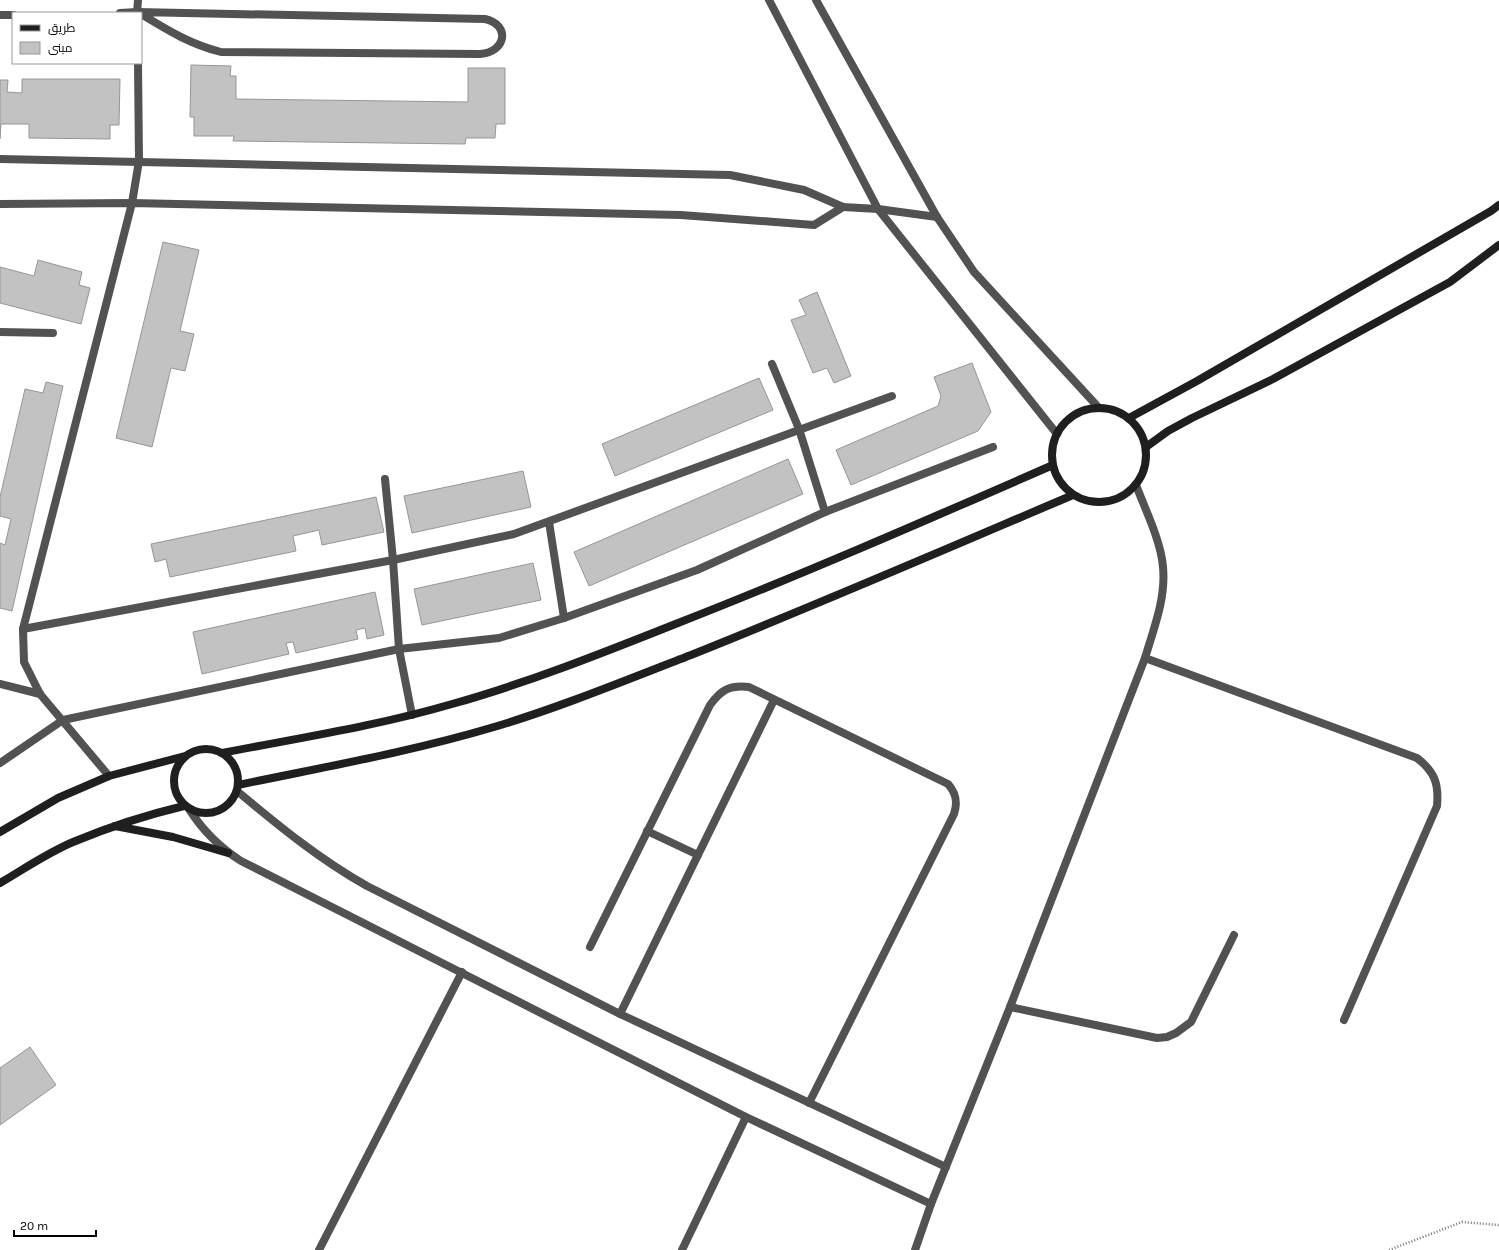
<svg xmlns="http://www.w3.org/2000/svg" width="1499" height="1250" font-family="Karla,Cairo,sans-serif">
	<style>
		.building { fill: #c2c2c2; stroke: #969696 }
		.lines { fill: none; stroke-linecap: round; stroke-linejoin: round }
		.path { stroke: #747474; stroke-width: 2.5; stroke-dasharray: 1 2; stroke-linecap: butt }
		.service { stroke: #525252; stroke-width: 8 }
		.minor { stroke: #525252; stroke-width: 8 }
		.secondary { stroke: #1f1f1f; stroke-width: 8 }
	</style>
	<rect width="100%" height="100%" fill="#fff"/>
	<!-- building -->
	<g class="building">
		<path d="M191,65L231,66L230,76H236V99L468,102V68H505V124H496L495,138H466L465,144L233,141L234,136H194V117H190Z"/>
		<path d="M22,79H120L119,125H110V139L29,138V124H1L0,139V80H8L7,92L22,93Z"/>
		<path d="M163,242L199,250L180,331L194,334L185,371L171,368L152,447L116,438Z"/>
		<path d="M38,260L82,272L79,285L90,288L81,324L0,303V267L34,276Z"/>
		<path d="M817,292L851,376L834,383L827,368L813,373L791,320L806,315L799,300Z"/>
		<path d="M972,363L991,412L978,431L851,485L836,450L938,406L941,396L934,377Z"/>
		<path d="M759,378L773,410L615,476L602,444Z"/>
		<path d="M46,382L63,386L12,611L0,608V543L5,545L11,519L0,516V497L25,389L43,393Z"/>
		<path d="M788,459L803,494L589,586L574,552Z"/>
		<path d="M523,471L531,507L412,533L404,496Z"/>
		<path d="M376,497L384,532L322,545L319,530L293,536L296,551L170,577L166,559L155,562L151,544Z"/>
		<path d="M533,563L541,600L422,625L414,589Z"/>
		<path d="M375,592L384,635L367,639L365,628L356,630L358,639L296,653L293,642L286,643L289,654L202,674L193,632Z"/>
		<path d="M30,1047L56,1085L0,1125V1068Z"/>
	</g>
	<g class="lines">
		<!-- path -->
		<path class="path" d="M1389,1250L1462,1222L1499,1225"/>
		<!-- service -->
		<g class="service">
			<path d="M647,831L698,855"/>
			<path d="M590,947L710,705C721,690 729,685 749,687L948,784C956,793 958,802 954,814L809,1103"/>
			<path d="M620,1014L774,700"/>
		</g>
		<!-- minor -->
		<g class="minor">
			<path d="M769,0L878,209L1057,434"/>
			<path d="M816,0L937,217L974,272L1099,408"/>
			<path d="M120,13L137,12L485,19C511,25 506,52 480,54L221,52C190,44 169,31 141,14"/>
			<path d="M137,13L138,0"/>
			<path d="M0,15H13"/>
			<path d="M0,159L730,175L804,190L843,207L878,209L937,217"/>
			<path d="M0,204L132,203L681,215L814,225L843,207"/>
			<path d="M0,332L53,333"/>
			<path d="M772,364L799,429L825,512"/>
			<path d="M385,479L393,560L399,649L412,715"/>
			<path d="M549,522L564,618"/>
			<path d="M23,629L393,560L514,534L892,396"/>
			<path d="M1145,658L1417,758C1435,772 1439,784 1437,806L1344,1020"/>
			<path d="M0,684L40,694"/>
			<path d="M0,763L63,720L399,649L499,638L564,618L697,570L825,512L993,447"/>
			<path d="M109,776L40,694L24,662L23,629L132,203L139,161L138,63"/>
			<path d="M237,791C279,826 319,859 367,886L620,1014L946,1167"/>
			<path d="M189,809C203,831 219,847 241,861L746,1117L931,1204"/>
			<path d="M1010,1007L1157,1038L1167,1037L1176,1033L1191,1022L1234,935"/>
			<path d="M319,1250L462,972"/>
			<path d="M682,1250L746,1117"/>
			<path d="M915,1250L931,1204L1010,1007L1145,658C1154,628 1166,598 1163,567C1161,541 1145,509 1136,485"/>
		</g>
		<!-- secondary -->
		<g class="secondary">
			<circle cx="1099" cy="455" r="47"/>
			<path d="M1129,418L1197,381L1491,211L1499,205"/>
			<path d="M1146,447L1168,431L1192,418L1273,379L1450,282L1499,245"/>
			<circle cx="206" cy="781" r="32"/>
			<path d="M222,753C299,738 377,726 452,704C527,683 600,654 673,625C801,575 927,520 1053,465"/>
			<path d="M238,785C324,767 410,752 494,727C561,707 626,680 691,655C819,604 946,549 1073,495"/>
			<path d="M115,826L173,837L228,853"/>
			<path d="M0,832L58,798L109,776L185,756"/>
			<path d="M0,883C24,869 47,853 73,842C109,827 146,815 184,806"/>
		</g>
	</g>
	<!-- legend -->
	<rect x="12" y="12" width="130" height="52" fill="#ffffff" stroke="#999999"/>
	<rect x="20" y="25" width="20" height="6" fill="#1f1f1f" stroke="#999999"/>
	<text x="48" y="32" font-size="12" fill="#000000">طريق</text>
	<rect x="20" y="42" width="20" height="12" fill="#c2c2c2" stroke="#999999"/>
	<text x="48" y="52" font-size="12" fill="#000000">مبنى</text>
	<!-- scale -->
	<path d="M14 1230v6h82v-6" fill="none" stroke="#000000" stroke-width="2"/>
	<text x="20" y="1230" font-size="12" fill="#000000" stroke="#ffffff" stroke-width="3" paint-order="stroke">20 m</text>
</svg>
